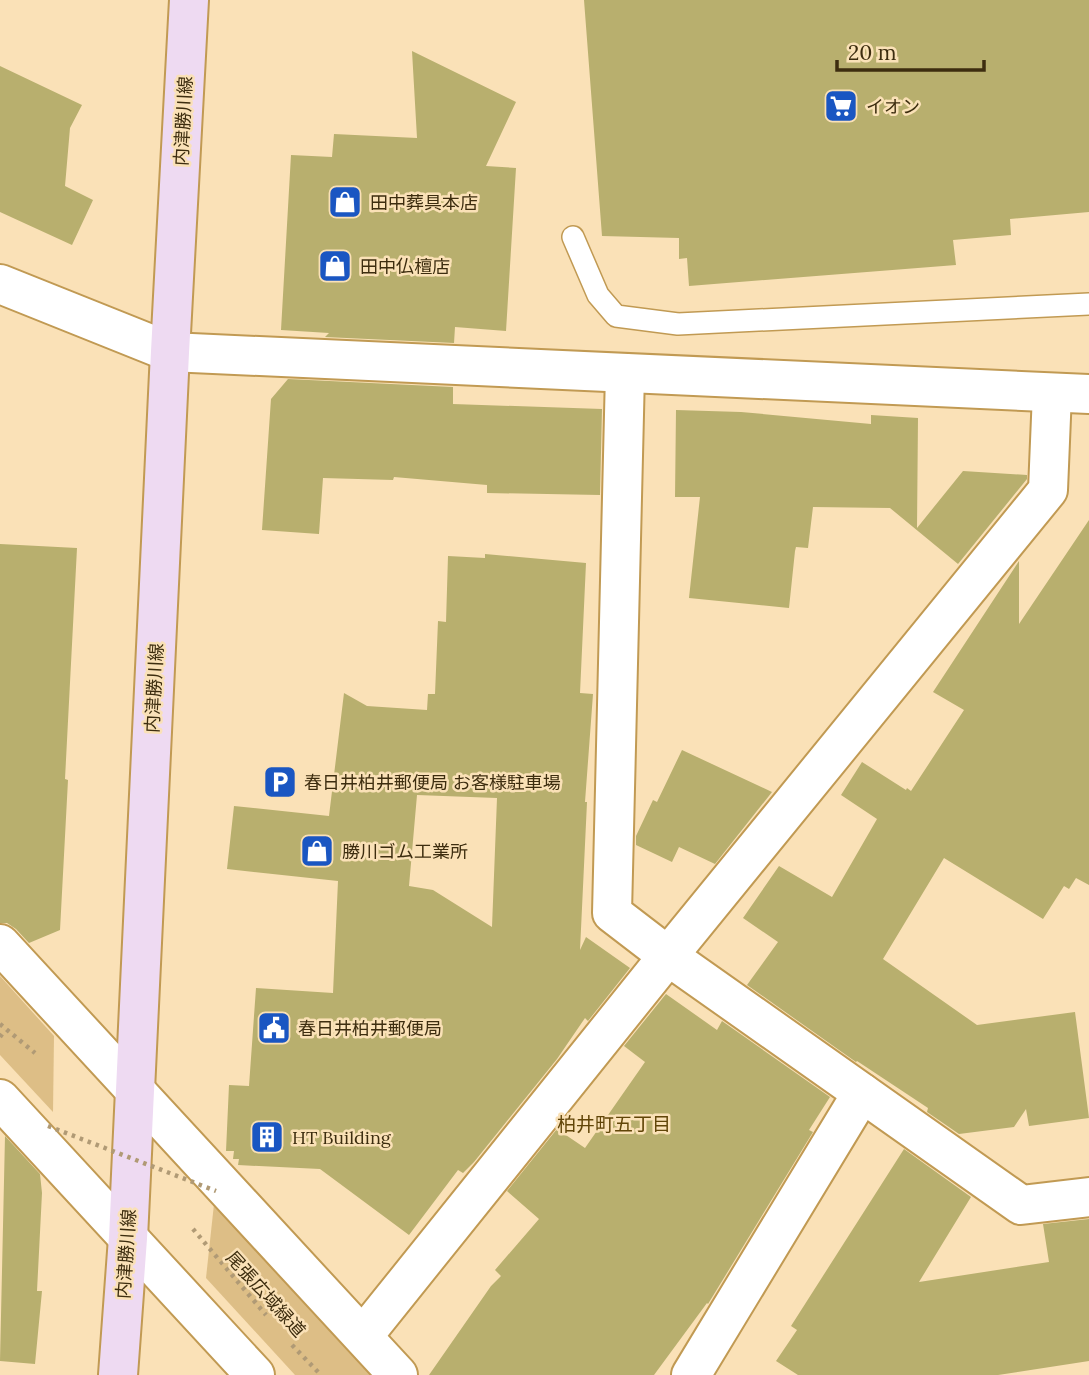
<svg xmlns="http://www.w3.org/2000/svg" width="1089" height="1375" font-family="Lora,'Noto Sans JP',serif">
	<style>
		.green { fill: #ddbe86 }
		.building { fill: #b8af6e; fill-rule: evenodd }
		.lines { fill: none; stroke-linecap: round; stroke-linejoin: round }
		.service-casing { stroke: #c19a53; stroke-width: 24 }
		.minor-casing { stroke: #c19a53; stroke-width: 42 }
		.secondary-casing { stroke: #c19a53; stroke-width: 42 }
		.path { stroke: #b09a75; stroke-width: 4.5; stroke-dasharray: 3.5 5; stroke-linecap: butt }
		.service { stroke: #fff; stroke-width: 21 }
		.minor { stroke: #fff; stroke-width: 38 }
		.secondary { stroke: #eedaf2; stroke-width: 38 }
		.path-bridge { stroke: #b09a75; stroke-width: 4.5; stroke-dasharray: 3.5 5; stroke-linecap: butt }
		.labels { text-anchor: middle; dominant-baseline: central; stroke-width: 5; stroke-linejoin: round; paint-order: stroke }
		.poi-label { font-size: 18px; fill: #3d2d0f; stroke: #fae1b7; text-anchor: start }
		.street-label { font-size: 18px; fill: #3d2d0f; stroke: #fae1b7 }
		.neighbourhood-label { font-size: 19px; fill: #614508; stroke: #fae1b7 }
	</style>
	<rect width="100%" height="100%" fill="#fae1b7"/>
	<!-- green -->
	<g class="green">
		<path d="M0,976L54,1036L53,1112L0,1055Z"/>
		<path d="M214,1204L371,1375H295L206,1278Z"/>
	</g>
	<!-- building -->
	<g class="building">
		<path d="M584,0H1089V212L1010,219L1011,235L953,240L956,265L689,286L687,258L679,259V238L602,236Z"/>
		<path d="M412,51L516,102L486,166L516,168L506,331L455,327L454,343L325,337L329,333L281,330L291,155L332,157L334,134L417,138Z"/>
		<path d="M0,66L82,105L70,128L65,186L93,200L72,245L0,212Z"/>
		<path d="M288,379L453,387V404L602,409L600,495L487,493V485L394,477L393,480L323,478L319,534L262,530L271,399Z"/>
		<path d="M676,410L741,412L871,424V415L918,418L917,528L963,471L1027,475V479L958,564L890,508L813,507L808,548L796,547L795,551L789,608L689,598L700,497H675Z"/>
		<path d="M1089,520V885L1076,878L1069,889L1064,886L1043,919L944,858L883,959L977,1025L1075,1012L1089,1118L1029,1126L1026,1109L1014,1127L959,1134L927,1112L928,1108L857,1061L856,1062L747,985L778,942L743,918L779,866L832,897L877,819L841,795L862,762L906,790L907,788L911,791L964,710L933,692L1019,561V624Z"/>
		<path d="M0,544L77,548L65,779L68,780L60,930L29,943L16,929L7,923H0Z"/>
		<path d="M485,554L586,563L580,693L593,694L585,802H587L580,950L586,937L630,968L588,1021L585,1018L557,1059L474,1162L463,1173L458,1170L409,1235L320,1169L238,1165L239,1159H233L234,1151H226L229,1085L249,1086L256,988L333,993L338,881L227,869L234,806L329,816L344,693L367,706L427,710L428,694H435L438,621L446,622L448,556L485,558ZM417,795L497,798L492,927L433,890L409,886Z"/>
		<path d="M682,750L772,792L715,864L679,847L672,862L636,845V836L653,800L657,802Z"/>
		<path d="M666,994L717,1030L722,1021L830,1097L809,1130L813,1132L708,1304L707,1303L654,1375H429L491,1286L501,1276L495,1270L539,1219L507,1191L557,1129L585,1148L645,1062L624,1046Z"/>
		<path d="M5,1136L40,1174L42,1193L37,1291H42L35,1364L0,1361Z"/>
		<path d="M904,1149L971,1197L919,1282L1049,1262L1043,1224L1089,1219V1361L998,1375H798L776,1361L797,1330L791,1326Z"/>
	</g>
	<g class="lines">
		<defs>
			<path id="service" d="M573,237L598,295L616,316L678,324L1089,304"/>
			<g id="minor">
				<path d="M0,284L170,352L1089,394"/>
				<path d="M625,373L612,913L668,956L1021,1205L1089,1197"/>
				<path d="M0,944L398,1375"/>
				<path d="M0,1099L255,1375"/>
				<path d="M363,1336L668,956L1048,490L1052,393"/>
				<path d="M691,1375L862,1093"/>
			</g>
			<path id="secondary" d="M118,1375L128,1238L170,352L189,0"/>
		</defs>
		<!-- service casing -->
		<use href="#service" class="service-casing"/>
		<!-- minor casing -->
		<use href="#minor" class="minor-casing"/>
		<!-- secondary casing -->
		<use href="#secondary" class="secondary-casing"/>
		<!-- path -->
		<g class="path">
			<path d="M0,1024L35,1053"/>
			<path d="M0,1037L5,1030"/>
			<path d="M193,1229L266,1315"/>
			<path d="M292,1345L321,1375"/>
		</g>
		<!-- service -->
		<use href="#service" class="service"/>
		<!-- minor -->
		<use href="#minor" class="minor"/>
		<!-- secondary -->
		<use href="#secondary" class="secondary"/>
		<!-- path-bridge -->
		<path class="path-bridge" d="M48,1126L216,1191"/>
	</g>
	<!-- icons -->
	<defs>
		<symbol id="supermarket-square" viewBox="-11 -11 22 22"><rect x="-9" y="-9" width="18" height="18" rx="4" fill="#1a56c2" stroke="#fae1b7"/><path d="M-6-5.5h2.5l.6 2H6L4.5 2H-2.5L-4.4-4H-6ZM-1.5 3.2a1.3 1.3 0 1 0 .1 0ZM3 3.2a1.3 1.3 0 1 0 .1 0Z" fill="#fff"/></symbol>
		<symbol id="shop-square" viewBox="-11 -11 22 22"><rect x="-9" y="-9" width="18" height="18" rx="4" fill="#1a56c2" stroke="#fae1b7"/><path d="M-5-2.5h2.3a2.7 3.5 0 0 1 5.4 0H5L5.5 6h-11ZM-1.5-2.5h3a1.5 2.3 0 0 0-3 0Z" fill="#fff"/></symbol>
		<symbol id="parking-square" viewBox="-11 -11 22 22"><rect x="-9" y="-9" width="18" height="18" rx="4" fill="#1a56c2" stroke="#fae1b7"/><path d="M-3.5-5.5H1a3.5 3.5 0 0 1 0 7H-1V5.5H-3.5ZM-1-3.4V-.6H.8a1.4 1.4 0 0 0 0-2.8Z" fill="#fff"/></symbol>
		<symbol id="civic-square" viewBox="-11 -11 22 22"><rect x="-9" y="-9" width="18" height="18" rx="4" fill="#1a56c2" stroke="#fae1b7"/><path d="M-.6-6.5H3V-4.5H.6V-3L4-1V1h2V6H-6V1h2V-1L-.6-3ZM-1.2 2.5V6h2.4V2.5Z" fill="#fff"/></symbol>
		<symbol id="building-square" viewBox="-11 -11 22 22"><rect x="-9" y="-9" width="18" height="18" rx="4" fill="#1a56c2" stroke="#fae1b7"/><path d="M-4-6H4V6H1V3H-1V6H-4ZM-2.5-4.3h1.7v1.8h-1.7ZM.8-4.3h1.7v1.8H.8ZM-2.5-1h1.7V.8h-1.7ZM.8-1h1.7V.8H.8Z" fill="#fff"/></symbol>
	</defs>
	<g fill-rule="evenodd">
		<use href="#supermarket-square" x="822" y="87" width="38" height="38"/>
		<use href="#shop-square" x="326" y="183" width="38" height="38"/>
		<use href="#shop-square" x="316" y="247" width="38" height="38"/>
		<use href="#parking-square" x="261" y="763" width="38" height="38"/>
		<use href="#shop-square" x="298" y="832" width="38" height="38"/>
		<use href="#civic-square" x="255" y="1009" width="38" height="38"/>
		<use href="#building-square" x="248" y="1118" width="38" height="38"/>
	</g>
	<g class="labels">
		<!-- poi labels -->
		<g class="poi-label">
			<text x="866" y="106">イオン</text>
			<text x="370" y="202">田中葬具本店</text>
			<text x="360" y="266">田中仏檀店</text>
			<text x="304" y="782">春日井柏井郵便局 お客様駐車場</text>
			<text x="342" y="851">勝川ゴム工業所</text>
			<text x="298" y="1028">春日井柏井郵便局</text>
			<text x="292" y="1137">HT Building</text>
		</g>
		<!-- street labels -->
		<g class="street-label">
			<text transform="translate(183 121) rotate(-87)">内津勝川線</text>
			<text transform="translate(154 688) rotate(-87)">内津勝川線</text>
			<text transform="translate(126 1254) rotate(-86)">内津勝川線</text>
			<text transform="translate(266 1294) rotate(48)">尾張広域緑道</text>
		</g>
		<!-- neighbourhood labels -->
		<g class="neighbourhood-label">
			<text x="614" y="1124">柏井町五丁目</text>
		</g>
	</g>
	<!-- scale -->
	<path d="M837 60v10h147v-10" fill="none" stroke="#3d2d0f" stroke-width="3.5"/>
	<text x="848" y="60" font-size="21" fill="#3d2d0f" stroke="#fae1b7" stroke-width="5" paint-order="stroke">20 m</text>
</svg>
